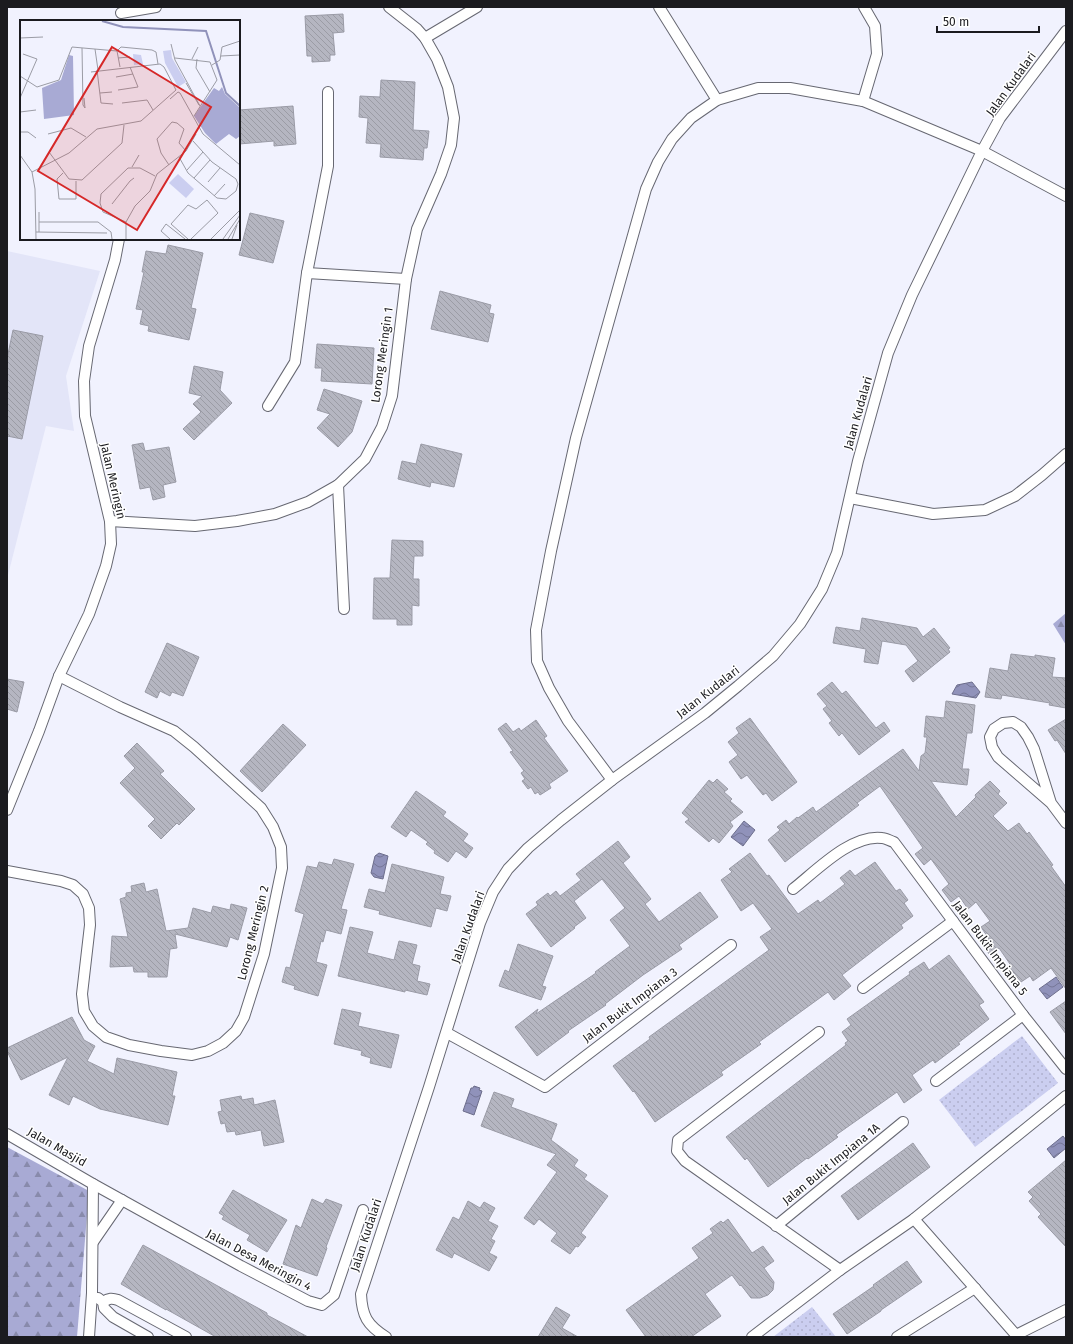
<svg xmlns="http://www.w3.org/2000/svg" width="1073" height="1344" font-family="'Fira Sans',sans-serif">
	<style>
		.built { fill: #e3e5f8 }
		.grass { fill: url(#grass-dots) }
		.forest { fill: url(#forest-firs) }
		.water { fill: url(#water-waves); stroke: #6d6e8c }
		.building { fill: url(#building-back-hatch); stroke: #9a9ba6 }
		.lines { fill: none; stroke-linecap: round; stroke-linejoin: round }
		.minor-casing { stroke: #676872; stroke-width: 12 }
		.minor { stroke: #fff; stroke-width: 10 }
		.labels { text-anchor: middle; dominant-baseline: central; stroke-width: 3; stroke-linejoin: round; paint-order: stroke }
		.street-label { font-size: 12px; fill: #1b1b1f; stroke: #fff }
		.inset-river { fill: none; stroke: #9092ba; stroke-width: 2 }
		.inset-road { fill: none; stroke: #9b9ca5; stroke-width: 1 }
		.view { fill: #d62828; fill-opacity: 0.15; stroke: #d62828; stroke-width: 2 }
		.inset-edge { fill: none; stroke: #1b1b1f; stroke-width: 2 }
	</style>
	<defs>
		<pattern id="grass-dots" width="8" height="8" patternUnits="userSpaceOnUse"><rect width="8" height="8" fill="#cbcef0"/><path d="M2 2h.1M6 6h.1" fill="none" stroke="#aeb0cd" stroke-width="1.8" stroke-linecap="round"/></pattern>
		<pattern id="forest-firs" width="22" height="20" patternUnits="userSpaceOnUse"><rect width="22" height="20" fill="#a8aad4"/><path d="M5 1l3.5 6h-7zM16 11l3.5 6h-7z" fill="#888aab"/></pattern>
		<pattern id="water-waves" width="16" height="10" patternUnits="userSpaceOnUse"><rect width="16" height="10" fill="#9092ba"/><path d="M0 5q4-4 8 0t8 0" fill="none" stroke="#757697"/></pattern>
		<pattern id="building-back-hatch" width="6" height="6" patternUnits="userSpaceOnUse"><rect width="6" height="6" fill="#b5b6c1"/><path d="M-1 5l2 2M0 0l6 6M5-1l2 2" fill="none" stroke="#9b9ca5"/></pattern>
	</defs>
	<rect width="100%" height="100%" fill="#f1f2fe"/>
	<!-- built -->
	<path class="built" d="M7,251L100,271L66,376L74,431L46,426L7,579Z"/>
	<!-- grass -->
	<g class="grass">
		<path d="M1022,1036L1058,1083L975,1147L939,1100Z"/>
		<path d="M812,1307L836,1337H773Z"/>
	</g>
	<!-- forest -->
	<g class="forest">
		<path d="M1066,613V645L1053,624Z"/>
		<path d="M7,1147L89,1191L77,1337H7Z"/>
	</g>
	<!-- water -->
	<g class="water">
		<path d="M972,682L980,692L976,698L952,694L957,685Z"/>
		<path d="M744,821L755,830L743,846L731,837Z"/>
		<path d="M379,853L388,856L383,879L374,877L371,873L375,856Z"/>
		<path d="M1056,977L1063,987L1047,999L1039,989Z"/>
		<path d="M474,1086L480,1088L479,1090L482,1091L474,1115L463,1111L471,1088H473Z"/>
		<path d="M1063,1136L1066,1140V1148L1054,1158L1047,1149Z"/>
	</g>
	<!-- building -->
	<g class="building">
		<path d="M343,14L344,32L333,33L335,55H330V61L312,62V56H307L305,16Z"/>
		<path d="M381,80L415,82L413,130L429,131L427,148H424L423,160L380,157L381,144L366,143L368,118L359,117L360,96L380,97Z"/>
		<path d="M293,106L296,144L274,146V141L239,144V110Z"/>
		<path d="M250,213L284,221L273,263L239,255Z"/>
		<path d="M168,245L203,253L191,308L196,309L189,340L148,331L149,326L140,324L143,310L136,309L144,272H142L146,251L166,254Z"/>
		<path d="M440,291L491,305L489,313L494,314L488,342L431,329Z"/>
		<path d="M13,330L43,336L22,439L7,436V359Z"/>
		<path d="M317,344L374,348L372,384L321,381L322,368H315Z"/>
		<path d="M194,366L223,372L220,390L232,403L194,440L183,429L201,412L193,404L202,396L189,393Z"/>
		<path d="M324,389L362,401L352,432L338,447L317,428L330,414L317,410Z"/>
		<path d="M143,443L145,451L169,447L176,482L163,485L165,497L153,500L150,487L140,489L132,445Z"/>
		<path d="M421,444L462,454L454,487L431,482L430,487L398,479L402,461L416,464Z"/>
		<path d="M392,540L423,541V556H414L413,579H419V606L412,605V625H397V619H373L374,578H390Z"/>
		<path d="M862,618L917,628L923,637L934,628L950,648L948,649L950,652L913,682L905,671L918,661L906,645L882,641L878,664L864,662L866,649L833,643L836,627L860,631Z"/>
		<path d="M167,643L199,657L183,696L172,692L170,696L160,691L157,698L145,692Z"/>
		<path d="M1011,654L1035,657V655L1055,658L1052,677L1066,678V708L1049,705L1050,703L1002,695L1001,699L985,697L990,668L1008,671Z"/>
		<path d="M7,679L24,682L17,712L7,709Z"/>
		<path d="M832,682L842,694L846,691L876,728L884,722L890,731L859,755L842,733L839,736L829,723L832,721L823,709L827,706L817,694Z"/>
		<path d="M946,701L975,705L972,733H967L962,769H969L967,785L931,781L956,817L976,797L975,795L990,781L1000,791L998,794L1007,803L993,816L1008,831L1019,823L1027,834L1029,832L1053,865L1051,866L1066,887V989L1051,968L1033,981L1030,976L1021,982L1010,968L1012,967L999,948L989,954L983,944L989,939L981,927L990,921L976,902L968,909L959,896L951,902L942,890L949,884L931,859L924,865L915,854L923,848L880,786L857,803L859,805L785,862L768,840L780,830L777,827L786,820L789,824L797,817L798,818L813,807L816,812L903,749L919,771L921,756L925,753L927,737H924L926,716L944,718Z"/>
		<path d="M750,718L797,782L772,801L766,793L763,795L747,775L741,779L729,762L738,755L728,742L739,733L736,728Z"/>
		<path d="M1066,719V754L1057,740L1055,741L1048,730Z"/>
		<path d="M536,720L547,736L544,738L568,771L549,784L551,788L540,795L538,792L535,794L531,787L528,789L522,781L525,779L521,773L524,771L510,752L513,751L498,729L506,723L513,732L519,728L521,731Z"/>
		<path d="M283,724L306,745L262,792L240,771Z"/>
		<path d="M137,743L164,771L160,774L195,809L179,825L177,823L161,839L148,826L155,819L120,783L135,768L124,756Z"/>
		<path d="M717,779L728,789L724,792L732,799L730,801L743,812L730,822L733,826L719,843L713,838L709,842L685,822L689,819L682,813L709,780L713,783Z"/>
		<path d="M416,791L446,812L443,816L468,834L463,841L473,848L466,858L456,851L448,862L434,853L435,851L426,844L428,842L411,830L406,837L391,827Z"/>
		<path d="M618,841L630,857L623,863L651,899L645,904L659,922L700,892L718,917L679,945L682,949L643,975L605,1004L606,1005L568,1031L569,1032L537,1056L515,1027L538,1009L536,1014L596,973L595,972L630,946L610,920L625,908L602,879L574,901L586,918L574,927L575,928L551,947L526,914L538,905L536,902L548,893L550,896L556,891L560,896L581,880L576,874Z"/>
		<path d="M750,853L767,876L769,875L798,914L818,900L820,903L845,884L840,878L850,870L855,876L875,862L896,891L900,889L908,900L904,903L913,916L901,925L903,928L842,975L851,986L834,1000L828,992L759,1042L761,1044L721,1072L723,1075L655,1122L634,1091L633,1092L613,1066L650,1039L649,1037L769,950L760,937L772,929L753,903L741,911L721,880L732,872L729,869Z"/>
		<path d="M334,859L354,864L341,909L347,910L341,934L326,930L323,942L321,941L316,962L327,965L318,996L294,989L295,986L282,982L286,967L290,968L304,914L295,911L307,866L317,868L319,862L332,865Z"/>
		<path d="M392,864L444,877L440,894L451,896L447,911L436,908L431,927L379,914L380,911L364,907L369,889L385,893Z"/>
		<path d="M144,883L146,892L157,889L166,931L188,928L193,908L211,913L213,906L230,910L231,904L247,908L238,940L230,937L227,947L175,934L177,948L170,949L167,977H148V972H134L133,966L110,967L112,936L128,937L120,899L126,897V893L132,892L131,886Z"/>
		<path d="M350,927L373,932L367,953L394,960L399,941L417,945L412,964L420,966L417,981L430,984L427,995L405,990V992L338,976Z"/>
		<path d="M518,944L553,956L542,986L546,987L541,1000L499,986L505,970L509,972Z"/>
		<path d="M949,955L984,1002L979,1005L989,1019L958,1043L960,1044L935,1063L933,1060L912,1075L922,1090L904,1103L897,1092L836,1135L838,1137L808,1159L807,1158L768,1187L747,1158L745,1160L726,1137L846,1045L845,1043L848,1041L842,1032L851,1025L847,1019L910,974L909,972L924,962L929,970Z"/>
		<path d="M1066,1001V1034L1050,1012Z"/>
		<path d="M342,1009L361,1013L358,1026L399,1035L391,1068L370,1063L371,1058L361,1055L362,1051L334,1044Z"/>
		<path d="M72,1017L84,1040L95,1046L87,1061L114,1074L117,1058L177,1072L172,1096H175L168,1125L100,1109L73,1096L69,1105L49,1095L68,1057L21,1080L7,1051V1048Z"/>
		<path d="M494,1092L514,1099L511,1107L557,1124L551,1140L578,1160L574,1166L587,1175L584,1179L608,1196L581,1233L586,1237L578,1247L576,1246L570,1254L551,1241L557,1233L539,1219L534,1225L524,1218L557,1172L547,1165L556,1154L481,1126Z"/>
		<path d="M241,1096L242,1100L253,1098L254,1105L275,1100L284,1142L264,1146L261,1130L236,1135L235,1131L227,1132L225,1123L221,1124L218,1112L222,1111L220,1100Z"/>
		<path d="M913,1143L930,1167L858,1220L841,1196Z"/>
		<path d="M1066,1160V1247L1038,1217L1041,1214L1029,1201L1033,1197L1028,1192Z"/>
		<path d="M233,1190L287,1220L267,1252L247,1240L250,1235L222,1219L224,1216L219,1213Z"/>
		<path d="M312,1199L323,1204L326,1199L342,1205L326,1247L327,1248L317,1276L283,1264L296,1225L301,1228Z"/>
		<path d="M468,1201L480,1208L484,1202L495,1208L488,1221L498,1226L491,1239L495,1241L489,1253L497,1257L489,1271L454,1253L452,1258L436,1250L453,1217L459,1220Z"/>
		<path d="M728,1219L752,1253L763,1246L774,1261L764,1268L774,1282L773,1290L768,1295L760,1298H751L741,1285L740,1286L732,1275L705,1294L721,1316L691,1337H646L626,1310L699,1258L692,1248L713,1233L710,1229L721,1221L723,1223Z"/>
		<path d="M143,1245L267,1313V1315L308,1337H216L166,1309V1310L121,1284Z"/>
		<path d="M907,1261L922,1282L881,1310V1311L847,1334L833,1314L874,1286L873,1285Z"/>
		<path d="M556,1307L570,1315L562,1328L578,1337H538Z"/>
	</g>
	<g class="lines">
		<defs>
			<g id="minor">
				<path d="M659,7L717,100"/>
				<path d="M121,13L156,7"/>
				<path d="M425,38L477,7"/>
				<path d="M863,101L877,54L875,26L864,7"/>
				<path d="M307,273L406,279"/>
				<path d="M268,406L295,362L307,273L328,166V92"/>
				<path d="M338,485L344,609"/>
				<path d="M850,498L933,514L985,510L1015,496L1042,475L1066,454"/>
				<path d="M110,521L195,526L237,521L275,514L308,502L338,485L365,459L382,427L392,396L406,279L417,229L441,174L451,145L454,118L448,87L437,59L425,38L417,29L389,7"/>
				<path d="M612,780L568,721L549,688L537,661L536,630L551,551L576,438L646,189L658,162L672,139L691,118L717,100L758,88H790L863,101L982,151L1066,196"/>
				<path d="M1051,803L1034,749L1028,737L1021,727L1013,722L1003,723L994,729L990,737L992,747L998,757L1051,803L1066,823"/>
				<path d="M7,810L39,731L59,676L89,614L106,566L111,544L110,521L85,416L84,381L89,346L115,260L119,239"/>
				<path d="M7,871L61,881L73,885L83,894L89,908L90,925L82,994L84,1011L93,1026L106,1037L129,1045L161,1051L192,1055L208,1051L223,1043L236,1031L244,1017L264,954L282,868L281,847L273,827L261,808L194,747L174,731L120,707L59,676"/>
				<path d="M793,889C816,871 851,834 882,838C886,838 890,841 894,842L1023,1015L1066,1069"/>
				<path d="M863,988L953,921"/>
				<path d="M819,1032L678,1140L677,1151L685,1161L840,1270"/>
				<path d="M447,1033L545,1087L731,945"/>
				<path d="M936,1081L1023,1015"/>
				<path d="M7,1134L93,1184L241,1266L308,1301L322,1305L334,1295L363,1210"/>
				<path d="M914,1219L1016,1335L1066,1310"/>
				<path d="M776,1226L903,1122"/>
				<path d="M93,1242L122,1200"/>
				<path d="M98,1298L103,1302L104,1308L113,1317L148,1337"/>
				<path d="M103,1302C109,1298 112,1298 118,1300L186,1337"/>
				<path d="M89,1337L92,1293L93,1184"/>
				<path d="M386,1337C367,1325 362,1316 361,1294L429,1087L480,923L493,892L508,869L528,848L561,820L612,780L705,713L738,686L773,656L800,624L822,589L837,553L858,461L888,353L912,295L982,151L1000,118L1066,31"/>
				<path d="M752,1337L840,1270L914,1219L1066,1096"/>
				<path d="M897,1337L975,1288"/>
			</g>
		</defs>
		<!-- minor casing -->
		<use href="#minor" class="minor-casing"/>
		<!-- minor -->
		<use href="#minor" class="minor"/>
	</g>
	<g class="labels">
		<!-- street labels -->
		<g class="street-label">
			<text transform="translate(1011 84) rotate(-54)">Jalan Kudalari</text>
			<text transform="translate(382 355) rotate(-82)">Lorong Meringin 1</text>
			<text transform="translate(858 413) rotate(-74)">Jalan Kudalari</text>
			<text transform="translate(113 481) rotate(77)">Jalan Meringin</text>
			<text transform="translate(708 692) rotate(-38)">Jalan Kudalari</text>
			<text transform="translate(468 927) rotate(-70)">Jalan Kudalari</text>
			<text transform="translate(253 933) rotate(-76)">Lorong Meringin 2</text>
			<text transform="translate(990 948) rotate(53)">Jalan Bukit Impiana 5</text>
			<text transform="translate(630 1005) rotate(-37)">Jalan Bukit Impiana 3</text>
			<text transform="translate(57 1147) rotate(30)">Jalan Masjid</text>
			<text transform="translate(831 1164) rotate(-39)">Jalan Bukit Impiana 1A</text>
			<text transform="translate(366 1235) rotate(-72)">Jalan Kudalari</text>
			<text transform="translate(259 1260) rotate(28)">Jalan Desa Meringin 4</text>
		</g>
	</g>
	<!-- overview -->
	<g transform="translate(20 20)">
		<rect width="220" height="220" fill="#f1f2fe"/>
		<path d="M151,30L152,38L166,62L158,67L145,43L143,31ZM113,34L121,35L123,44L114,45Z" fill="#cbcef0"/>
		<path d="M49,35L53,36L54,95L24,99L22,68L41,60ZM202,67L205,74L220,88V116L216,119L209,114L196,124L185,113L174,96L194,68L199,71Z" fill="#a8aad4"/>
		<path d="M158,154L174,169L166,178L149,163Z" fill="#cbcef0"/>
		<path class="inset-river" d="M82,1L103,7L186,11L206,73L220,86"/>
		<path class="inset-road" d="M0,18L23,17M151,24L155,40L180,86M62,28L63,85L65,88L64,78M75,29L78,50M97,31L101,27L132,30L136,32L138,44M201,36L220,35M98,38L110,37M155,38L190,42L197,60L174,96M172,39L178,27M177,39L176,48L190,72M192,45L200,40L202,27L220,21M77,50L81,83L93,84M0,56L17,67L39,60L52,27L97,31L100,47M96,57L113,54M166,63L179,85M98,70L118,67L110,47M80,73L92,72M0,78L17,39L3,34M150,79L158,72L160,73L183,114L220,145M102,83L127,80L133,90M0,92L16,90M0,112H8L16,118M28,114L51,108L66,117M29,132L49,159L62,160L102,123L104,105M0,135L12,152L15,169L16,219M159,137L168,153L197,178L206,179L216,171L218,164L216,159L192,142L173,121M149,145L141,133L137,119L152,102L157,103L164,109L159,123L166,131M112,147L119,135M167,150L183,132M12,152L49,133L77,109L121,101L156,70L144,47L140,44L71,52M43,153L37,159L39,179H56V161M174,158L190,140M188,162L200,148M194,176L205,164M92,184L110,161L114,158M19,202H78L91,212L92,219M106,202L83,192L80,183L81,174L108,148H120L135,156M16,212L87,213M19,212V192M106,219V202L115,186L130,171L137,154L166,131L176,114M150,219L141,211L146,204L165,219M168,219L151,204L168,185L176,189L187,180L198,193L171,219M191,219L220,190M203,219L220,195M208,219L220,199M212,219L217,205"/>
		<path class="view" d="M92,27L191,87L117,210L18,151Z"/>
		<rect width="220" height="220" class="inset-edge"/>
	</g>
	<!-- border -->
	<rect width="1073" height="1344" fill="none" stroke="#1b1b1f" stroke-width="16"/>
	<!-- scale -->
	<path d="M937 26v6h102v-6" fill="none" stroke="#1b1b1f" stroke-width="2"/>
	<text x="943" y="26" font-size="12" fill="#1b1b1f" stroke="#ffffff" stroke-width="3" paint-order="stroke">50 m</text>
</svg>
